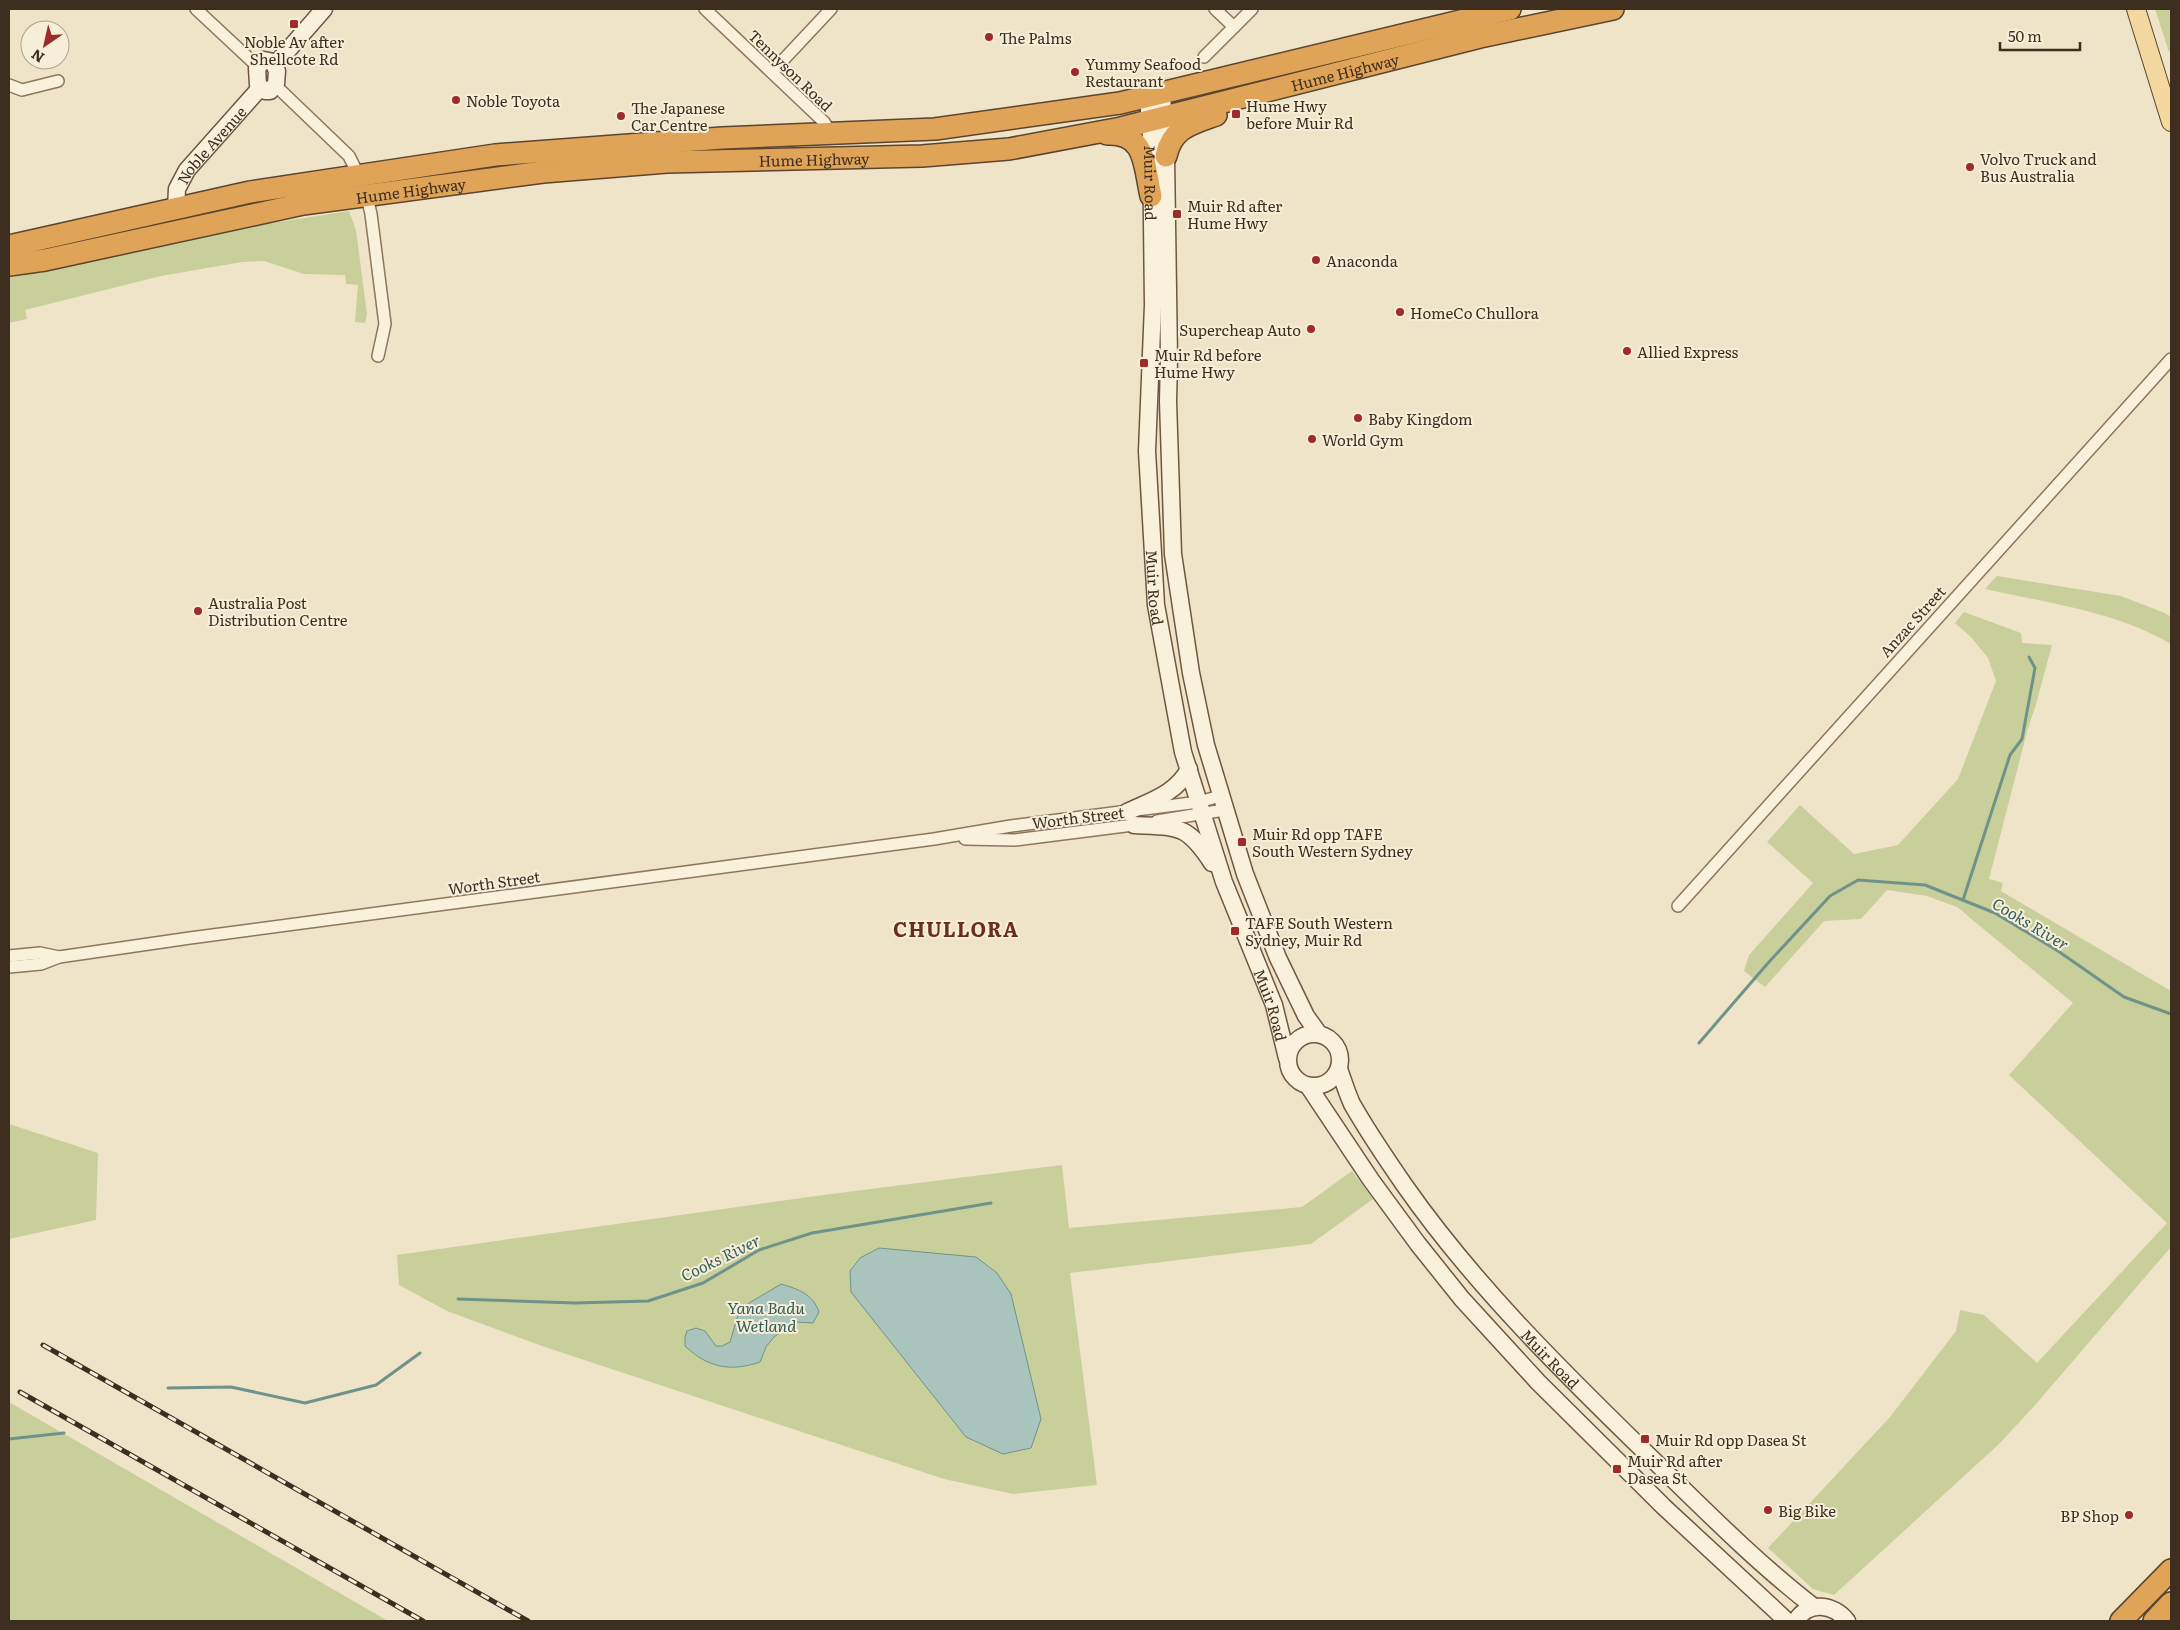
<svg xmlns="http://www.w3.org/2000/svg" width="2180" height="1630" font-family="Literata,serif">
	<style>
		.green { fill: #c9cf9b }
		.water { fill: #a9c4bc; stroke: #6f938a }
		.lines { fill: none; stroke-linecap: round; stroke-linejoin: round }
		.stream { stroke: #6f938a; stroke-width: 3 }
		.street-casing { stroke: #8d765c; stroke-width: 14 }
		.secondary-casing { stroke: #6f573f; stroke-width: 19 }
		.primary-casing { stroke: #5b4430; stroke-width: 20 }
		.highway-casing { stroke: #5b4430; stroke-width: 24 }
		.street { stroke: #faf1dc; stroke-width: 11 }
		.secondary { stroke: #faf1dc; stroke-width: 16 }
		.primary { stroke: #f3d9a0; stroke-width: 18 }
		.highway { stroke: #e0a458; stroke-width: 21 }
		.rail-casing { stroke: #3d2e20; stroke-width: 5 }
		.rail { stroke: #f7eed8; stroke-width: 3; stroke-dasharray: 9; stroke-linecap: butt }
		.poi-dot { fill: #9e2a2b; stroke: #f7eed8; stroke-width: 2 }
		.labels { text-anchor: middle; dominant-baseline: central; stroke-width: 4; stroke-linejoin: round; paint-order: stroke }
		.poi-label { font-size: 15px; fill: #3d2e20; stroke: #f7eed8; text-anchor: start }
		.street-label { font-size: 15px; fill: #3d2e20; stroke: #f7eed8 }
		.water-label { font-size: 16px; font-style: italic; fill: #2f5d5a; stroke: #f7eed8 }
		.district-label { font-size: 20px; font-weight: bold; letter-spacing: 1px; fill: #6b2e1e; stroke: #f7eed8 }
	</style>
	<rect width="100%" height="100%" fill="#f0e4c8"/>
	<!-- green -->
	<g class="green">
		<path d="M2155,9H2171V49L2169,52Z"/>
		<path d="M349,211L356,230L367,314L365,323L355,322L358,285L346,284L345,275L304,274L264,261L242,262L161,276L25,310L27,319L9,323V278L11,277L214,232Z"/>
		<path d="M1997,576L2121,596L2165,613L2171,617V644C2115,611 2047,603 1985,589Z"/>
		<path d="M1964,612L2021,633L2022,643L2052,645L2035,708L2028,728L1989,879L2003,883L2001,891L2171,991V1247L2036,1404L1999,1444L1834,1595L1813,1589L1768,1548L1890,1417L1956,1331L1960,1310L1984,1315L2037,1363L2167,1223L2009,1075L2073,1003L1957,907L1927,896L1887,890L1861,919L1824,921L1765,987L1744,971L1749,955L1813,883L1767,842L1800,805L1854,854L1898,845L1958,779L1996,681L1988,658L1971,637L1955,623Z"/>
		<path d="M9,1124L98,1153L96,1220L9,1239Z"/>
		<path d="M1062,1165L1069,1228L1302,1207L1352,1171L1373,1199L1311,1244L1070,1273L1097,1485L1013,1494L944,1479L542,1346L447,1311L399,1285L397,1255L823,1195Z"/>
		<path d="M9,1402L388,1621H9Z"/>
	</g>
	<!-- water -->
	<g class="water">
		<path d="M879,1248L976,1257L997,1273L1011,1294L1041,1419L1031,1448L1003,1454L966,1437L851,1292L850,1271L860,1258Z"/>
		<path d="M781,1284C798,1289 813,1294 819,1312L813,1323L795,1322L774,1337L766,1347L760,1362C731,1372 708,1368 685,1346V1337L687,1331L696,1328L705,1331L716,1346H722L730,1342L738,1315L749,1303Z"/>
	</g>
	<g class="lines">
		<!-- stream -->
		<g class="stream">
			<path d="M1963,900L2010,755L2022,739L2035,668L2029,657"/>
			<path d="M1699,1043L1768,963L1830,896L1858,880L1925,885L1995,913L2058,951L2124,997L2171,1014"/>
			<path d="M458,1299L575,1303L648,1301L703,1283L759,1250L812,1233L991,1203"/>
			<path d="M168,1388L231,1387L305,1403L376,1385L420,1353"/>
			<path d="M9,1439L64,1433"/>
		</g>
		<defs>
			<g id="street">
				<path d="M196,9L258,67"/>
				<path d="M705,9L824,122L832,134"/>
				<path d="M1215,9L1234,27"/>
				<path d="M1204,57L1252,9"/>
				<path d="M772,72L831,9"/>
				<path d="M9,85L22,90L58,81"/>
				<path d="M276,86L349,156L360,178"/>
				<path d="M366,193L371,214L385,324L378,356"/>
				<path d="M1157,821L1224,810"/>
				<path d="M965,839L1015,840L1141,824"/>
				<path d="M1678,906L2171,359"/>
				<path d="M9,956L40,953L59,957"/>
				<path d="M9,967L41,964L59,957L190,938L934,839L1011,826L1199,802L1220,796"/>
			</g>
			<g id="secondary">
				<path d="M264,60L273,62L277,71L276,84L270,91H265L258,85L257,68Z"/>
				<path d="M275,65L324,9"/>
				<path d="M1162,94L1166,156L1169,358L1168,401L1173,554L1191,673L1206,745L1245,874L1278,958L1306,1016L1319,1034"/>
				<path id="s1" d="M1148,97L1151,137L1153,305L1147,451L1156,605L1183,752L1224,882L1274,1005L1287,1058"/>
				<path id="s2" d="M176,208L177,189L187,170L260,88"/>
				<path d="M1127,812C1150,801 1176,794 1189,769"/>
				<path d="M1134,825C1178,827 1187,824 1212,863"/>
				<circle cx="1314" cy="1060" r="26"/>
				<path id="s3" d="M1339,1069C1343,1080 1347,1093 1352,1104C1368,1132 1387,1160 1405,1186C1473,1283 1558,1367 1642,1449C1698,1503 1753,1560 1814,1607"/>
				<path d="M1309,1087L1371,1180L1418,1244L1462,1299L1538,1382L1664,1507L1787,1621"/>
				<path d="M1796,1621C1808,1600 1834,1604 1847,1621"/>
			</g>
			<path id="primary" d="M2136,9L2171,122"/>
			<g id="highway">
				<path d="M1107,134C1147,132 1144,167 1151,196"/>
				<path d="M1166,156C1172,128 1191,124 1216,115"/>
				<path d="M9,246L250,192L495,155L722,138L935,129L1120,103L1510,9"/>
				<path id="s4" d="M9,265L45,260L303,204L543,172L667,162L922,156L1009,149L1121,128L1480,37L1613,9"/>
				<path d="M2121,1621L2171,1570"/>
				<path d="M2154,1621L2171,1603"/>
			</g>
		</defs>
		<!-- street casing -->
		<use href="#street" class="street-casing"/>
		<!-- secondary casing -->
		<use href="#secondary" class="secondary-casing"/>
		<!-- primary casing -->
		<use href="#primary" class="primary-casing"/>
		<!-- highway casing -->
		<use href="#highway" class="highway-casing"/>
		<!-- street -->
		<use href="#street" class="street"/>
		<!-- secondary -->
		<use href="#secondary" class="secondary"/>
		<!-- primary -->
		<use href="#primary" class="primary"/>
		<!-- highway -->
		<use href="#highway" class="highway"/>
		<defs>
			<g id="rail">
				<path d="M43,1345L528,1621"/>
				<path d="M20,1392L423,1621"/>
			</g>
		</defs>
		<!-- rail casing -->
		<use href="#rail" class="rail-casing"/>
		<!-- rail -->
		<use href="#rail" class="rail"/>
	</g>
	<!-- markers -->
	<g class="poi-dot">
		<rect x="289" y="19" width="10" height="10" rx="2.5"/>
		<circle cx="989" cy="37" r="5"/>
		<circle cx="1075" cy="72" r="5"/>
		<circle cx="456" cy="100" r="5"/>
		<rect x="1231" y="109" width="10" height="10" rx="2.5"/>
		<circle cx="621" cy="116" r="5"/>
		<circle cx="1970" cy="167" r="5"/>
		<rect x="1172" y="209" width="10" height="10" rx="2.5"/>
		<circle cx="1316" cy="260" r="5"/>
		<circle cx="1400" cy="312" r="5"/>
		<circle cx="1311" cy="329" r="5"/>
		<circle cx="1627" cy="351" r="5"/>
		<rect x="1139" y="358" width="10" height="10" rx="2.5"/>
		<circle cx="1358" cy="418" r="5"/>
		<circle cx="1312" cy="439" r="5"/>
		<circle cx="198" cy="611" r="5"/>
		<rect x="1237" y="837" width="10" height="10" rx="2.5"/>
		<rect x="1230" y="926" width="10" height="10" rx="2.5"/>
		<rect x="1640" y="1434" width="10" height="10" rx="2.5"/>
		<rect x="1612" y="1464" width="10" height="10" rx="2.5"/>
		<circle cx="1768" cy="1510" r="5"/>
		<circle cx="2129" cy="1515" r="5"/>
	</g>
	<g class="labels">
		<!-- poi labels -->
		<g class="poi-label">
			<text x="999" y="37">The Palms</text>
			<text x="294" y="41" text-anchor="middle">Noble Av after<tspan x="294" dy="17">Shellcote Rd</tspan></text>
			<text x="1085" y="63">Yummy Seafood<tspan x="1085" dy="17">Restaurant</tspan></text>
			<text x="466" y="100">Noble Toyota</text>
			<text x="1246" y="105">Hume Hwy<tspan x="1246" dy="17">before Muir Rd</tspan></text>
			<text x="631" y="107">The Japanese<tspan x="631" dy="17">Car Centre</tspan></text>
			<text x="1980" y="158">Volvo Truck and<tspan x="1980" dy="17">Bus Australia</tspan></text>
			<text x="1187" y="205">Muir Rd after<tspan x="1187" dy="17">Hume Hwy</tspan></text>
			<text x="1326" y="260">Anaconda</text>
			<text x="1410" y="312">HomeCo Chullora</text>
			<text x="1301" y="329" text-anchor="end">Supercheap Auto</text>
			<text x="1637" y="351">Allied Express</text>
			<text x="1154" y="354">Muir Rd before<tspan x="1154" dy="17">Hume Hwy</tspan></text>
			<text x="1368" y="418">Baby Kingdom</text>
			<text x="1322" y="439">World Gym</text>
			<text x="208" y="602">Australia Post<tspan x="208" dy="17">Distribution Centre</tspan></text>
			<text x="1252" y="833">Muir Rd opp TAFE<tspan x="1252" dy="17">South Western Sydney</tspan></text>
			<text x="1245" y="922">TAFE South Western<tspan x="1245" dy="17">Sydney, Muir Rd</tspan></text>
			<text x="1655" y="1439">Muir Rd opp Dasea St</text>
			<text x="1627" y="1460">Muir Rd after<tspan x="1627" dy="17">Dasea St</tspan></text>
			<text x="1778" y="1510">Big Bike</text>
			<text x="2119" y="1515" text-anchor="end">BP Shop</text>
		</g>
		<!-- street labels -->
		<g class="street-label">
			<text transform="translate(791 70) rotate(44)">Tennyson Road</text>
			<text stroke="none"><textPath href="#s4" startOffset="1354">Hume Highway</textPath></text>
			<text stroke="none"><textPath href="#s2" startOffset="75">Noble Avenue</textPath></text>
			<text stroke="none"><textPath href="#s4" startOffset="814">Hume Highway</textPath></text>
			<text stroke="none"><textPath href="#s1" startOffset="86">Muir Road</textPath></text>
			<text stroke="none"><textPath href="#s4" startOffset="409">Hume Highway</textPath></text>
			<text stroke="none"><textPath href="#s1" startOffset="491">Muir Road</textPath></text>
			<text transform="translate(1912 621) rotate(-48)">Anzac Street</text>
			<text transform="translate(1078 817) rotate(-7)">Worth Street</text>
			<text transform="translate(494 882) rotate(-8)">Worth Street</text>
			<text stroke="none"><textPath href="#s1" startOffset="926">Muir Road</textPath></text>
			<text stroke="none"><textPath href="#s3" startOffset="361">Muir Road</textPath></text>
		</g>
		<!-- water labels -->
		<g class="water-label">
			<text transform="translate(2031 923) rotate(31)">Cooks River</text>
			<text transform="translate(720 1257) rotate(-26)">Cooks River</text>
			<text x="766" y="1307">Yana Badu<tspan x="766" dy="18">Wetland</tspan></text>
		</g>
		<!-- district labels -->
		<g class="district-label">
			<text x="956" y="928">CHULLORA</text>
		</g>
	</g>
	<!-- border -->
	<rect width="2180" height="1630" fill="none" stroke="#3d2e20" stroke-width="20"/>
	<!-- north arrow -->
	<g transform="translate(45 45) rotate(214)"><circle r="24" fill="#f7eed8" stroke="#ada18e"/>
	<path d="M0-4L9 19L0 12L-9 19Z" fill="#9e2a2b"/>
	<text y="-8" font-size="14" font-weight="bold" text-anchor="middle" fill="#3d2e20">N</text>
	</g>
	<!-- scale -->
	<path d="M2000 42v8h80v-8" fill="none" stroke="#3d2e20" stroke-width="2.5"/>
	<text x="2008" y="42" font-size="15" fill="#3d2e20" stroke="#f7eed8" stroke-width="4" paint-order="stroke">50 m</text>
</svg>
